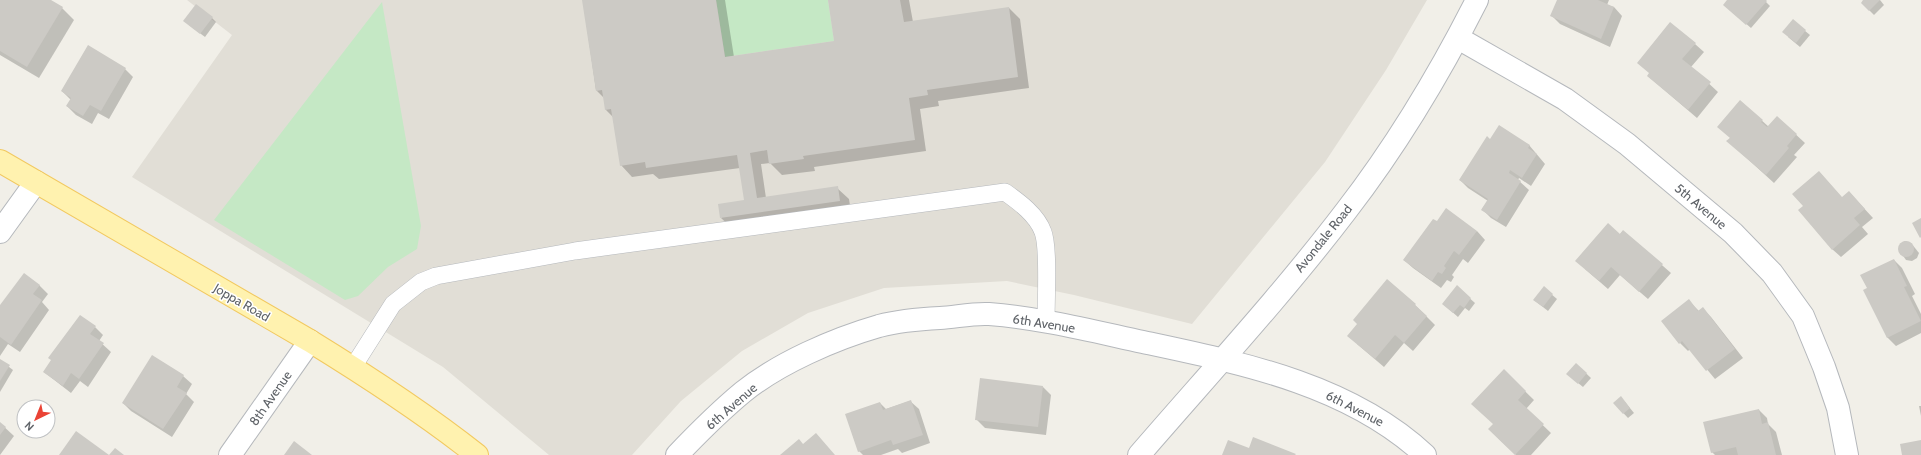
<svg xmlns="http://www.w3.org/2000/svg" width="1921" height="455" font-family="Cabin,sans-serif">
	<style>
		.education { fill: #e1ded6 }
		.green { fill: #c5e8c5 }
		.shadow { fill: #0003 }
		.building { fill: #cccac5 }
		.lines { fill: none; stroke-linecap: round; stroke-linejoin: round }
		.service-casing { stroke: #b5b8bc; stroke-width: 18 }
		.minor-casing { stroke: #b5b8bc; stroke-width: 24 }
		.tertiary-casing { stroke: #b5b8bc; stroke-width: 24 }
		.primary-casing { stroke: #f2c960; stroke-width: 24 }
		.service { stroke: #fff; stroke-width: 17 }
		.minor { stroke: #fff; stroke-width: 22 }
		.tertiary { stroke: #fff; stroke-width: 22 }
		.primary { stroke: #fff2af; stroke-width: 22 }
		.labels { text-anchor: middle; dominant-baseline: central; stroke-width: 3; stroke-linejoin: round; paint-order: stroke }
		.street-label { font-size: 13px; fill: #5f6368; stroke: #fff }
	</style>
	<rect width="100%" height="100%" fill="#f1efe8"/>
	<!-- education -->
	<path class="education" d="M187,0H1427L1386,70L1325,162L1192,324L1074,295L1007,281L884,288L808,313L742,351L681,401L632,455H549L443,367L132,177L232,35Z"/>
	<!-- green -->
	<g class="green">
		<path d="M716,0H828L834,41L725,57Z"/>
		<path d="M382,2L421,226L417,249L388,267L358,296L345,300L214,220Z"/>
	</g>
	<!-- shadow -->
	<g class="shadow">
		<path d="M0,0H49L62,8L74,20L39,78L0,55Z"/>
		<path d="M583,0H725L734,57L835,42L829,0H909L913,22L1009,8L1020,19L1029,88L938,101L939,106L920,109L926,151L814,167L815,171L782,175L770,163L761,164L766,198L837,188L849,199L851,212L733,229L721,218L745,201L740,168L659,179L653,174L632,177L621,165L613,117L606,110L604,98L596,90Z"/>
		<path d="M1558,0H1609L1607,5L1614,7L1622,16L1610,47L1560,24L1552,16Z"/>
		<path d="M1729,0H1764L1770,6L1751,28L1729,9Z"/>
		<path d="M1865,0H1880L1884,5L1874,15L1862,3Z"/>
		<path d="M212,18L216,22L205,37L189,25Z"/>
		<path d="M1793,21L1810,35L1800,47L1788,37Z"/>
		<path d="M1695,44L1704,52L1691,67L1718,92L1697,118L1648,76Z"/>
		<path d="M125,69L133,77L109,119L98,113L92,124L76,115L67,106L71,100L62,91Z"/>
		<path d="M1740,101L1769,127L1777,117L1805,143L1794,155L1797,157L1774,183L1728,141L1730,138Z"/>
		<path d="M1490,140L1529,145L1545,164L1531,186L1519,178L1518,180L1529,190L1506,227L1491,218L1482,209L1488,201L1468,188L1460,180Z"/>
		<path d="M1819,172L1842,198L1849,192L1873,218L1862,227L1868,234L1841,257L1832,249Z"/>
		<path d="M1477,231L1485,240L1468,263L1463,259L1452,275L1454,277L1451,282L1447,280L1441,288L1413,268L1404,260Z"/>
		<path d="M1623,231L1671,273L1648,299L1620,275L1608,289L1585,269Z"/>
		<path d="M1905,241L1911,243L1919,253L1917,258L1912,261L1906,260L1899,250L1900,244Z"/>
		<path d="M1894,260L1902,268L1915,294L1912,296L1921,314V333L1896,346L1887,337L1868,289Z"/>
		<path d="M1387,281L1415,305L1435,325L1413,351L1404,343L1384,367L1357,344L1358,324Z"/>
		<path d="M39,285L48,294L42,302L49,310L20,352L8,344L0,356V307Z"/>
		<path d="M1457,287L1475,303L1469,311L1465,308L1458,317L1443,304Z"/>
		<path d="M1544,288L1557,299L1548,311L1534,300Z"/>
		<path d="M1689,301L1699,311L1703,309L1711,317L1743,358L1715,379L1690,349L1688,351L1680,343Z"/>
		<path d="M95,327L103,335L99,341L111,352L88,387L80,381L71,393L44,372Z"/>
		<path d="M0,360L13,370L0,392Z"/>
		<path d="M1576,364L1591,378L1583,387L1572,378Z"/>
		<path d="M1504,371L1534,400L1526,409L1551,433L1531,455H1516L1498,438L1494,425Z"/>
		<path d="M183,376L192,384L186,394L194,402L172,437L131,411L123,403Z"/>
		<path d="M1043,387L1051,395L1046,435L985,428L976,419Z"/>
		<path d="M910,401L919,409L930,443L902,453L898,449L881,455H863L859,451L880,403L886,409Z"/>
		<path d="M1625,402L1634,413L1628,418L1614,403Z"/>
		<path d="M1919,406H1921V416Z"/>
		<path d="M1759,410L1767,418L1768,424L1776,432L1782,455H1715L1712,452Z"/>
		<path d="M0,423L14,436L0,455Z"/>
	</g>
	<!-- building -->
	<g class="building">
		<path d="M0,0H51L63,7L27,67L0,51Z"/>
		<path d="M582,0H716L725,57L834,41L828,0H900L904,22L1009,7L1018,77L927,90L928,95L909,98L915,140L803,156L804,159L769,164L767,150L750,153L757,198L838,186L840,201L720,218L718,204L744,200L737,155L646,168L645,162L620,166L611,109L605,110L602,90L596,91Z"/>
		<path d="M1557,0H1598L1614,7L1601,39L1550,16Z"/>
		<path d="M1727,0H1766L1767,1L1746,25L1723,5Z"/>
		<path d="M1863,0H1880L1869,11L1861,3Z"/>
		<path d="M196,4L213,17L200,34L183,21Z"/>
		<path d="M1793,19L1806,30L1796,43L1782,32Z"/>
		<path d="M1670,22L1696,43L1682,59L1711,82L1688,110L1647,76L1649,73L1637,63Z"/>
		<path d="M88,45L126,68L101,111L90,105L83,116L66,106L71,98L61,91Z"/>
		<path d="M1740,100L1763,120L1761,122L1767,127L1777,116L1797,134L1787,146L1789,148L1766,175L1726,141L1730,138L1717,127Z"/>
		<path d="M1499,125L1530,145L1528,148L1537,154L1522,178L1510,170L1509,173L1521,181L1497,220L1481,210L1488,199L1459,180L1487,136L1490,139Z"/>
		<path d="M1819,171L1842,197L1849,191L1865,209L1854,218L1860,225L1832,250L1798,210L1803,206L1792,194Z"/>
		<path d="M1446,208L1477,231L1459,255L1454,251L1444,266L1446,268L1442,274L1438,272L1432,281L1403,260L1433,219L1437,221Z"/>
		<path d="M1921,218V237L1920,238L1912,223Z"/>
		<path d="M1608,223L1620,234L1623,230L1663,264L1639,292L1611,267L1599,281L1575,261Z"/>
		<circle cx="1906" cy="249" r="8"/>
		<path d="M1894,259L1907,286L1904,287L1921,321L1887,338L1863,290L1867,288L1860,275Z"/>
		<path d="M24,273L40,285L33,294L42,300L11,345L0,337V305Z"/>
		<path d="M1387,279L1416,304L1415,305L1427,316L1404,343L1395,335L1375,359L1347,336L1357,324L1353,320Z"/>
		<path d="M1457,285L1471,298L1464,308L1460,305L1453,313L1442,304Z"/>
		<path d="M1544,286L1553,294L1543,307L1533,300Z"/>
		<path d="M1689,299L1698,311L1703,307L1735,349L1706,371L1682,341L1679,344L1661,321Z"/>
		<path d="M80,315L96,326L90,334L104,343L79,379L71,373L63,386L43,372L51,360L48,358Z"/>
		<path d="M152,355L184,375L177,387L187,393L163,429L122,403Z"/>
		<path d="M0,359L10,365L0,381Z"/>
		<path d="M1576,363L1587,373L1578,384L1566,374Z"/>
		<path d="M1504,369L1526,391L1518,400L1544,424L1515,455L1488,429L1493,424L1471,404Z"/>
		<path d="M980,378L1043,386L1038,427L975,420Z"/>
		<path d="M1621,396L1630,408L1623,414L1613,403Z"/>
		<path d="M911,400L923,435L893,445L891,440L858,452L845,414L880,402L883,410Z"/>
		<path d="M1759,409L1762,424L1768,422L1776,455H1738L1736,447L1711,453L1703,422Z"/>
		<path d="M0,422L6,427L0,435Z"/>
		<path d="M76,431L109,455H59Z"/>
		<path d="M816,433L835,455H780L799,439L803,444Z"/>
		<path d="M1253,437L1296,454L1295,455H1222L1228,440L1249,448Z"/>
		<path d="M1921,440V455H1902L1900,444Z"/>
		<path d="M294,441L312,455H284Z"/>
		<path d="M115,448L124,455H109Z"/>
	</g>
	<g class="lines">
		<defs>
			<path id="service" d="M353,367L393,304L421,282L436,276L575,251L1005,192C1019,202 1037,215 1043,232C1049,247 1046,302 1046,321"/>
			<g id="minor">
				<path d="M1458,38L1565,99L1627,144L1733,233L1772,273L1803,316L1824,367L1838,408L1847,455"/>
				<path d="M0,232L36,182"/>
				<path d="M230,455L310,341"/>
				<path d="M677,455C698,433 720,411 743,392C779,363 834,339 879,326C898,321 920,319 940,318C956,317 973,313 989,314C1041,318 1092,331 1143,342C1241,363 1349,384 1425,455"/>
			</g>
			<path id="tertiary" d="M1139,455C1209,374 1282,295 1346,211C1397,145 1440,73 1477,0"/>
			<path id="primary" d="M0,161L310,341C367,376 424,413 477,455"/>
		</defs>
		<!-- service casing -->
		<use href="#service" class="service-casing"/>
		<!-- minor casing -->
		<use href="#minor" class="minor-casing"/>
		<!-- tertiary casing -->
		<use href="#tertiary" class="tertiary-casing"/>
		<!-- primary casing -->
		<use href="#primary" class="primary-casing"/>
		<!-- service -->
		<use href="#service" class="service"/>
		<!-- minor -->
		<use href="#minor" class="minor"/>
		<!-- tertiary -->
		<use href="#tertiary" class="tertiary"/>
		<!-- primary -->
		<use href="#primary" class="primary"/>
	</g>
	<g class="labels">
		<!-- street labels -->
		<g class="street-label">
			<text transform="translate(1701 206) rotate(40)">5th Avenue</text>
			<text transform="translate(1323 238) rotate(-51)">Avondale Road</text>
			<text transform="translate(242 302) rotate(30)">Joppa Road</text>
			<text transform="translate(1044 323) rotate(9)">6th Avenue</text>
			<text transform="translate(270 398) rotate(-55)">8th Avenue</text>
			<text transform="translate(731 406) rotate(-41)">6th Avenue</text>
			<text transform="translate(1355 408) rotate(27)">6th Avenue</text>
		</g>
	</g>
	<!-- north arrow -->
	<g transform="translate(36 419) rotate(223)"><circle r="19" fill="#ffffff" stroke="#bfc1c3"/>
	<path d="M0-3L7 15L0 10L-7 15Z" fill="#ea4335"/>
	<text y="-6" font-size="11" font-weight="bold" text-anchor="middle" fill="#5f6368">N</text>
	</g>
</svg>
